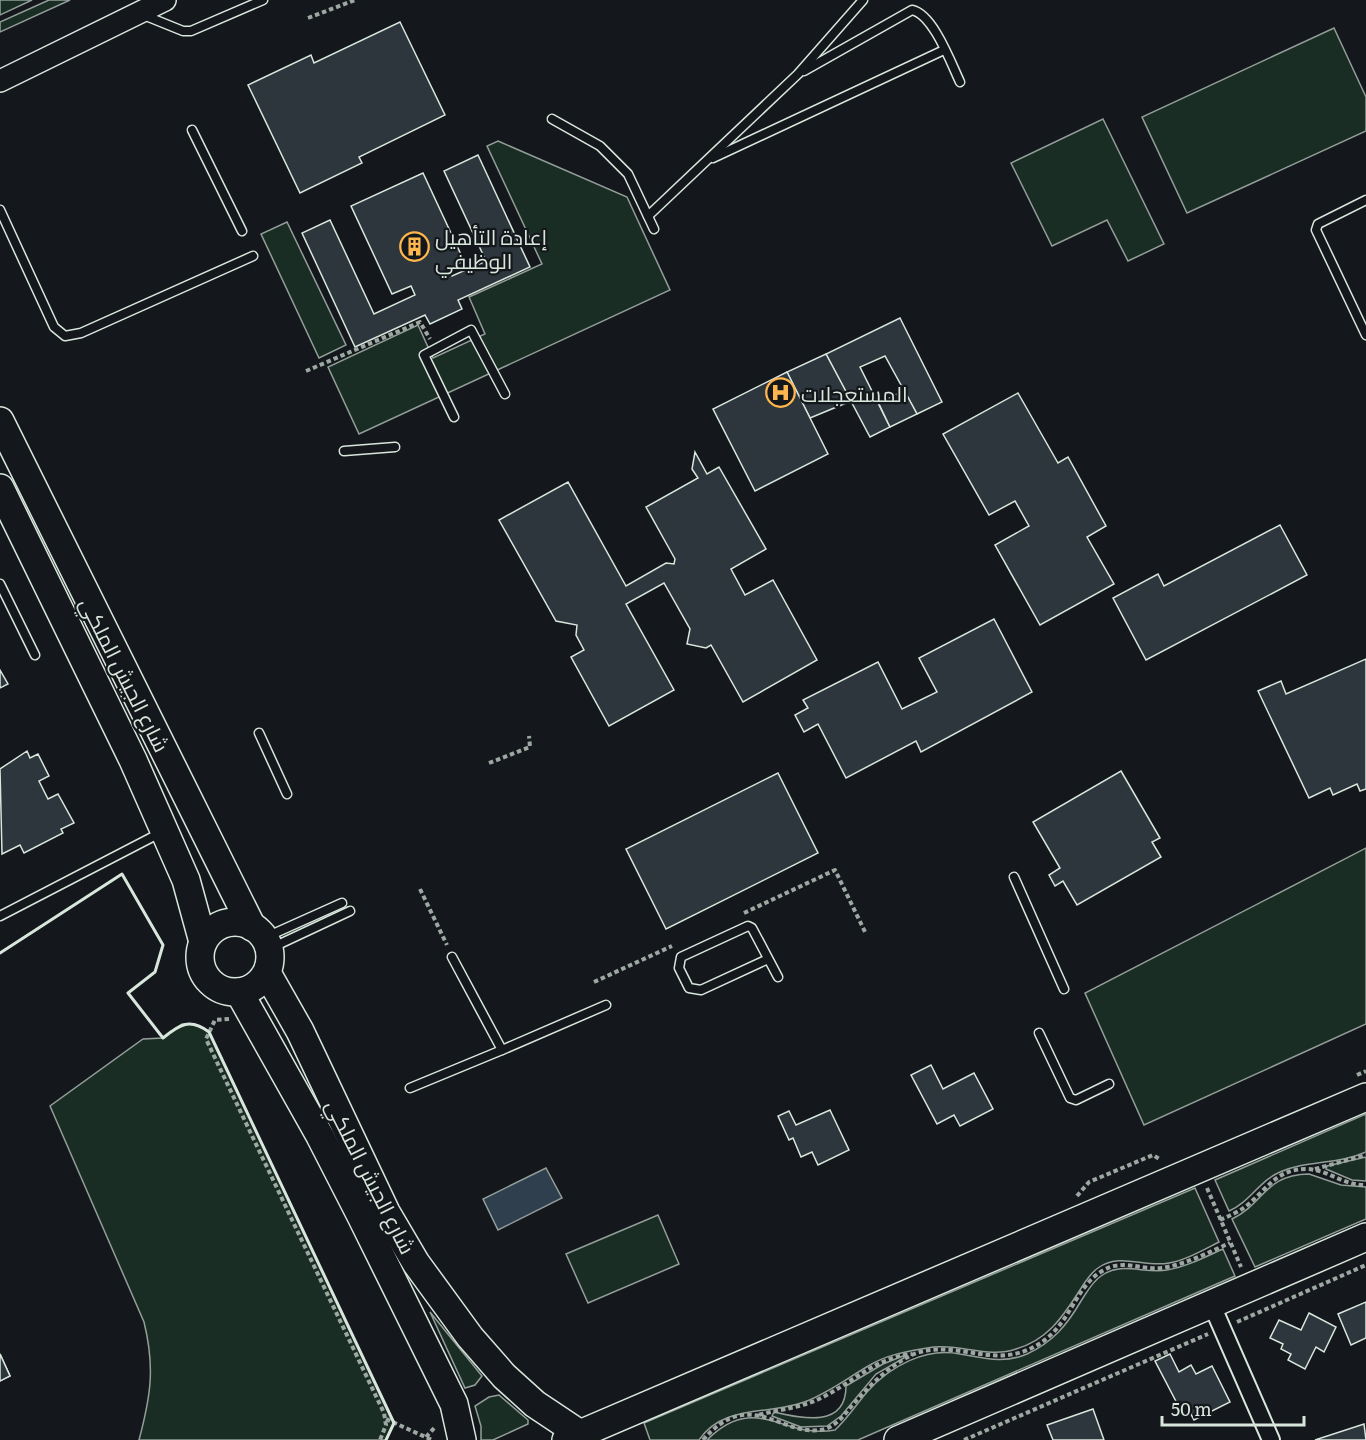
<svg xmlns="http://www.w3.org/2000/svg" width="1366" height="1440" font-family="Literata,Cairo,serif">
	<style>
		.green { fill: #1a2d24; stroke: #939e99; stroke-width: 1.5 }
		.water { fill: #2f3f4d; stroke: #939e99; stroke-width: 1.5 }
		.building { fill: #2c363c; stroke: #d8e6dc; stroke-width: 1.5 }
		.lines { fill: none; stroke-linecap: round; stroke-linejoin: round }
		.service-casing { stroke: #d8e6dc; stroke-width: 11 }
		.minor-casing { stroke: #d8e6dc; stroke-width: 20 }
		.tertiary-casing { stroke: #d8e6dc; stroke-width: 24 }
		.primary-casing { stroke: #d8e6dc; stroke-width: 30 }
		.path { stroke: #9da8a2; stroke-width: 4; stroke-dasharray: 4.5 3; stroke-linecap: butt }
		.service { stroke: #14181c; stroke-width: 8 }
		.minor { stroke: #14181c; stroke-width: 16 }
		.tertiary { stroke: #14181c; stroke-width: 21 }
		.primary { stroke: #14181c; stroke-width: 27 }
		.wall { stroke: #d8e6dc; stroke-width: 3 }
		.labels { text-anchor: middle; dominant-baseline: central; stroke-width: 4.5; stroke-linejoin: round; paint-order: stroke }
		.poi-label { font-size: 21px; fill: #d8e6dc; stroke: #14181c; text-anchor: start }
		.street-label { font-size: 21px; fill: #d8e6dc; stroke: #14181c }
	</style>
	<rect width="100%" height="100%" fill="#14181c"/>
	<!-- green -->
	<g class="green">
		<path d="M0,0H32L0,15Z"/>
		<path d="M49,0H70L0,32V22Z"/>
		<path d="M1334,28L1366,97V131L1187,213L1142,117Z"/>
		<path d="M1103,119L1164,244L1128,261L1107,220L1052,246L1011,163Z"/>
		<path d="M498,141L627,197L670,290L359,434L328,367L418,325L433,358L485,334L469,297L542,264L487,146Z"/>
		<path d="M287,222L346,345L319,358L261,234Z"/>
		<path d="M1366,848V1024L1144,1125L1085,993Z"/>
		<path d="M182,1024H195L209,1032L394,1423L386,1440H139C151,1395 155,1367 144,1322L50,1106L143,1039L163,1038Z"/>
		<path d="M1366,1114V1152C1337,1165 1306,1160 1280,1172C1259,1181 1250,1202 1229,1211L1215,1180Z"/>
		<path d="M1366,1157V1181L1352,1180L1326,1169L1327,1166Z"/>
		<path d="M1309,1174L1341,1185L1366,1187V1219L1255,1267L1232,1219C1265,1203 1264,1175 1309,1174Z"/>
		<path d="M1195,1188L1219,1242C1203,1250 1186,1260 1169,1263C1144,1268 1120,1252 1098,1268C1089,1274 1084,1284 1078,1293C1062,1318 1047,1340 1016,1349C987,1359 957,1342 927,1348C908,1351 886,1355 870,1365C849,1377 830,1392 807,1401C770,1416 724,1403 699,1440H650L644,1423Z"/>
		<path d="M658,1215L679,1264L588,1303L566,1254Z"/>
		<path d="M1223,1249L1235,1276L858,1440H707C756,1391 784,1440 835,1430C847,1419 856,1405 867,1392C890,1366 926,1347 960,1354C984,1358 1004,1364 1027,1354C1053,1342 1067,1325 1081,1301C1087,1292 1092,1282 1101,1276C1121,1261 1144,1274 1167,1270C1186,1267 1205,1257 1223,1249Z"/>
		<path d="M430,1312L482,1376L475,1385L465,1388Z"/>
		<path d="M903,1356L904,1358L876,1374L841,1416L827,1426L801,1427L772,1416L774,1412C801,1418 846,1429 846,1386L883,1364Z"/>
		<path d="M499,1395L528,1420V1424L493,1440H481V1426L475,1406L489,1397Z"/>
	</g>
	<!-- water -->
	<path class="water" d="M546,1168L562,1198L498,1230L483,1199Z"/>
	<!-- building -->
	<g class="building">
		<path d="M400,22L445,115L359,157L362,163L300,193L248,85L311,55L314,63Z"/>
		<path d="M478,155L530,267L458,300L462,309L430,324L425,315L355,347L302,233L330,220L374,314L415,295L411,286L392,294L351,206L423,173L464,261L449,268L452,276L486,261L444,171Z"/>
		<path d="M900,318L942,402L917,414L885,356L860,367L890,427L870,437L826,354Z"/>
		<path d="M826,354L851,401L810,418L787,372Z"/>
		<path d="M787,372L828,454L755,491L713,409Z"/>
		<path d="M904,390L917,414L890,427L879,404Z"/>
		<path d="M1018,393L1058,463L1068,457L1106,526L1087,537L1114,584L1040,625L995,545L1029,526L1015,501L989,515L943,434Z"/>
		<path d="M695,452L707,474L719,467L766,549L731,569L745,595L773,580L817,660L743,702L711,645L706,648L687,644L690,629L664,583L626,604L674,690L609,726L571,657L584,650L576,635L577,625L556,621L499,520L568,482L626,586L666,563L674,564L675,559L646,507L698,478L692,469Z"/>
		<path d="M1280,525L1307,575L1146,660L1113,598L1158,574L1164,586Z"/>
		<path d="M994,619L1032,692L921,752L916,741L846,778L818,724L804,732L795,715L808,708L803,700L878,662L902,709L937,692L919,658Z"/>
		<path d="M1366,659V789L1360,791L1357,784L1333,795L1330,788L1309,798L1258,691L1281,681L1286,694Z"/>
		<path d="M0,670L8,684L0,688Z"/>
		<path d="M27,751L30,758L38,754L49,776L39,781L48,799L58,794L74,823L61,829L63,833L24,853L20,845L2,854L0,769Z"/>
		<path d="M1121,771L1160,838L1152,842L1161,857L1077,905L1063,881L1055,886L1049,875L1060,868L1033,822Z"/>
		<path d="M778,773L818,853L666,929L626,849Z"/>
		<path d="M931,1065L943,1089L974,1073L993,1109L960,1126L954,1115L937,1124L911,1075Z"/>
		<path d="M830,1110L849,1150L818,1165L812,1152L801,1157L793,1138L789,1140L778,1116L789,1111L796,1125Z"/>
		<path d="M1366,1302V1338L1351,1345L1338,1314Z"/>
		<path d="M1309,1313L1336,1327L1324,1352L1316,1347L1305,1369L1288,1360L1291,1354L1281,1349L1283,1344L1270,1338L1279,1320L1301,1330Z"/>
		<path d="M0,1354L10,1376L0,1381Z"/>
		<path d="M0,1354L10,1376L0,1381Z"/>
		<path d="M1170,1354L1179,1372L1191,1365L1196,1374L1212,1366L1230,1402L1194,1420L1186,1405L1180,1409L1155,1361Z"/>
		<path d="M1093,1409L1104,1440H1053L1047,1425Z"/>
		<path d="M1364,1424L1366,1440H1315Z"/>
	</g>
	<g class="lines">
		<defs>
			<g id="service">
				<path d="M141,14L183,31H191L263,0"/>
				<path d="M804,71L912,10C933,14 951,63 960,82"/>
				<path d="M552,119L600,146L628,174L654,229"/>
				<path d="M192,130L242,231"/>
				<path d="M713,158L944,50"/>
				<path d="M1366,200L1318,224L1316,230L1366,335"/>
				<path d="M0,210L54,327L65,336L81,333L253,256"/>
				<path d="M648,216L798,74L863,0"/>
				<path d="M454,417L424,355L471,330L505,394"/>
				<path d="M344,451L395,447"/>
				<path d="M0,584L35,655"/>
				<path d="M259,733L287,794"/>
				<path d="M1014,877L1064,989"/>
				<path d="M0,916L162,832"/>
				<path d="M264,938L342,903"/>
				<path d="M269,949L350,911"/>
				<path d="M768,959L701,990L689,988L679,968L681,957L748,926L752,928L778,977"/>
				<path d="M1039,1033L1070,1098L1076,1100L1109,1084"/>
				<path d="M502,1050L606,1005"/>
				<path d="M410,1088L502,1050L452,957"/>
			</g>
			<path id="minor" d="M1211,1303L1271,1440"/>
			<path id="tertiary" d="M0,81L165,0"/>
			<g id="primary">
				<path d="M0,421L252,927"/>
				<path d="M0,488L133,760L186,880L203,942"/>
				<circle cx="235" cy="957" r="35"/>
				<path d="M267,973L300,1031L386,1212L416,1263L470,1337L504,1376L535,1404L580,1434"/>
				<path d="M239,992L320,1136L361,1216L454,1404L462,1440"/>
				<path d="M566,1440L1366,1097"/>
				<path d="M898,1440L1366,1237"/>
			</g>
		</defs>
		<!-- service casing -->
		<use href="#service" class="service-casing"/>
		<!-- minor casing -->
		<use href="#minor" class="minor-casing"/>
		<!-- tertiary casing -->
		<use href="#tertiary" class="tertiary-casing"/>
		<!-- primary casing -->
		<use href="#primary" class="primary-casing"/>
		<!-- path -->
		<g class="path">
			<path d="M308,18L355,0"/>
			<path d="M306,371L420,322L430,339"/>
			<path d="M489,763L530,747L529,736"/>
			<path d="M420,889L447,945"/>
			<path d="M744,913L835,870L866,934"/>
			<path d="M594,982L672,946"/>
			<path d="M229,1019L215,1020L206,1039L384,1413L386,1425L380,1440"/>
			<path d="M1357,1075L1366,1071"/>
			<path d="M1315,1169L1366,1155"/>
			<path d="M1207,1188L1241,1267"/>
			<path d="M1077,1196L1089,1182L1153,1155L1161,1160"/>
			<path d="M1220,1220C1229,1216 1238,1212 1245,1207C1267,1190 1275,1169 1307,1169C1329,1170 1344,1186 1366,1185"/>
			<path d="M1237,1322L1366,1265"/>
			<path d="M759,1415C780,1409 800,1408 819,1399C851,1384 876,1357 912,1354"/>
			<path d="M386,1419L432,1440"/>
			<path d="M426,1437L436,1426"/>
			<path d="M703,1440C751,1384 783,1440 825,1429C840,1424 847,1410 858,1399C874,1381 892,1364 914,1354C951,1340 986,1364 1022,1352C1072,1335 1070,1288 1104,1270C1123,1259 1141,1270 1161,1268C1185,1265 1209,1252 1230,1243"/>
			<path d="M964,1440L1208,1334"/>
		</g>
		<!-- service -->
		<use href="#service" class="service"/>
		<!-- minor -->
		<use href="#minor" class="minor"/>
		<!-- tertiary -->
		<use href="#tertiary" class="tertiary"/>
		<!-- primary -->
		<use href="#primary" class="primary"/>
		<!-- wall -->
		<path class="wall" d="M0,953L122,874L163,945L155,972L128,993L163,1038C180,1024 190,1018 209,1032L394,1423L386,1440"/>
	</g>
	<!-- icons -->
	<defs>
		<symbol id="building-ring" viewBox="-11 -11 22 22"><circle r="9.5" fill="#14181c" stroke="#ffb74d" stroke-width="1.5"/><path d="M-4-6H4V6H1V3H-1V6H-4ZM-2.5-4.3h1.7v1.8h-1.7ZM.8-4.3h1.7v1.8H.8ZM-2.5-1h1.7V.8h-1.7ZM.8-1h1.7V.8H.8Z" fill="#ffb74d"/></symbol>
		<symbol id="hospital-ring" viewBox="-11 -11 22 22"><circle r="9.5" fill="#14181c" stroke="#ffb74d" stroke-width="1.5"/><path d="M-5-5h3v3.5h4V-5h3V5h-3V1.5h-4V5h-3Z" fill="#ffb74d"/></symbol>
	</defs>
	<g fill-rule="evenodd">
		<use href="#building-ring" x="398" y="230" width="33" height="33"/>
		<use href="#hospital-ring" x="764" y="376" width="33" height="33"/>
	</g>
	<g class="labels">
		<!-- poi labels -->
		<g class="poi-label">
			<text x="435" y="235">إعادة التأهيل<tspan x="435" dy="24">الوظيفي</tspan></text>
			<text x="801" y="392">المستعجلات</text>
		</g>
		<!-- street labels -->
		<g class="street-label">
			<text transform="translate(126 674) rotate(63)">شارع الجيش الملكي</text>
			<text transform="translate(372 1176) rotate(63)">شارع الجيش الملكي</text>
		</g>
	</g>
	<!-- scale -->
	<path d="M1162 1416v9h142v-9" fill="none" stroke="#d8e6dc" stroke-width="3"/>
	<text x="1171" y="1416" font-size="18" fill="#d8e6dc" stroke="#14181c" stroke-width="4.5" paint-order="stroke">50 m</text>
</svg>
